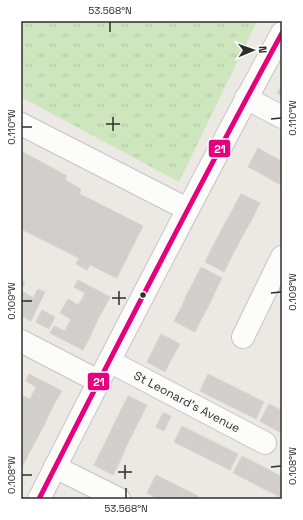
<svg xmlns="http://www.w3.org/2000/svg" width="303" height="520" font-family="'Space Grotesk',sans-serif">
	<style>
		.grass { fill: url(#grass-tufts) }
		.building { fill: #d1cecb; stroke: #d7d4d0 }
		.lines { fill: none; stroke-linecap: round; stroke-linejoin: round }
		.minor-casing { stroke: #c5c4c5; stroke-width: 24 }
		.minor { stroke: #fcfcfb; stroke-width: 22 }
		.bus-1-casing { stroke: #fff; stroke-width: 8 }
		.bus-1 { stroke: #e5007d; stroke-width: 5 }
		.ticks { fill: none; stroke: #2e2e2e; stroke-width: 1.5 }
		.bus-dot { fill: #2e2e2e; stroke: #fff; stroke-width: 1.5 }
		.labels { text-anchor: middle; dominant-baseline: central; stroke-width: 4; stroke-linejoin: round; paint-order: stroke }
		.street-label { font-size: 12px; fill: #2e2e2e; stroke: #fff }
		.line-badge { stroke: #fff; stroke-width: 1.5 }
		.badge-label { font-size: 11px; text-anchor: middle; font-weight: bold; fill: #fff }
		.neatline { fill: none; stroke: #2e2e2e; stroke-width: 1.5 }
		.ticks-label { font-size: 10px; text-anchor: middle; fill: #2e2e2e }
	</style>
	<defs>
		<pattern id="grass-tufts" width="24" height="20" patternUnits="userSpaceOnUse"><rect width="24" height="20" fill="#cee6be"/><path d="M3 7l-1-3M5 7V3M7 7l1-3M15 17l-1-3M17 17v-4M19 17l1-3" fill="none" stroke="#b1c6a4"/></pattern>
	</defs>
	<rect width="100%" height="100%" fill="#ece8e4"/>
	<!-- grass -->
	<path class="grass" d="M21,21H257L179,182L21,97Z"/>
	<!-- building -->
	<g class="building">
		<path d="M280,88L282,89V96L277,93Z"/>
		<path d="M258,148L268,154L258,172L248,167Z"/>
		<path d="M21,151L67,176L65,180L81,189L79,194L21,164Z"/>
		<path d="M268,154L278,159L268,178L258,172Z"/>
		<path d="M278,159L282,162V174L277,183L268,178Z"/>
		<path d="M21,164L143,226L117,278L90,265L87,270L76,264L79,258L21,229Z"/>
		<path d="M282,174V185L277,183Z"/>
		<path d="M241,194L260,203L255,213L236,203Z"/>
		<path d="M236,203L255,213L250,223L231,213Z"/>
		<path d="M231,213L250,223L244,233L225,223Z"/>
		<path d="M225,223L244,233L239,243L220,233Z"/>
		<path d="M220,233L239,243L234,252L215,242Z"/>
		<path d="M215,242L234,252L229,262L210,252Z"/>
		<path d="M210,252L229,262L224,272L205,262Z"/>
		<path d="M201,267L222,278L215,292L194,281Z"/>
		<path d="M21,280L25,282L21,290Z"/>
		<path d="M78,280L110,297L103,310L82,299L85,293L74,287Z"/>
		<path d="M194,281L215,292L209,305L187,294Z"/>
		<path d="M38,289L45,292L31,321L21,316V306L27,294L33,298Z"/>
		<path d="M21,291L27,294L21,306Z"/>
		<path d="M187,294L209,305L202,318L181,308Z"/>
		<path d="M68,299L78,305L82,299L103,310L96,323L64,306Z"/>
		<path d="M64,306L96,323L90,337L68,325L71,319L60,313Z"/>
		<path d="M181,308L202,318L195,332L174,321Z"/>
		<path d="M42,310L49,314L43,326L36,322Z"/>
		<path d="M49,314L55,317L49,329L43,326Z"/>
		<path d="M68,325L90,337L83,350L50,333L54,326L65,331Z"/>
		<path d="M161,334L180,344L172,358L154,348Z"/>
		<path d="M154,348L172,358L165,372L147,362Z"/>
		<path d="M29,374L62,391L54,404L33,393L36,387L26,381Z"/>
		<path d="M208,374L222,381L214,398L200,391Z"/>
		<path d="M222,381L236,388L228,405L214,398Z"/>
		<path d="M236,388L250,395L242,412L228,405Z"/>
		<path d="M33,393L54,404L48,417L21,403V395L30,399Z"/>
		<path d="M250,395L264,402L256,419L242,412Z"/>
		<path d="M128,396L147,405L140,419L121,410Z"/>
		<path d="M21,403L48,417L41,431L21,420L23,413L21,412Z"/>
		<path d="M269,404L282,411L274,429L260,421Z"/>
		<path d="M121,410L140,419L133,433L114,424Z"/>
		<path d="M163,413L171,416L164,431L156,427Z"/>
		<path d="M282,413V433L274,429Z"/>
		<path d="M21,420L41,431L34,444L21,437Z"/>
		<path d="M114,424L133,433L126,447L108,437Z"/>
		<path d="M182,426L196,433L188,449L174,442Z"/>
		<path d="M196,433L210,440L202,456L188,449Z"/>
		<path d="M21,437L34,444L27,457L21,454Z"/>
		<path d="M108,437L126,447L120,461L101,451Z"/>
		<path d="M210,440L224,447L216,463L202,456Z"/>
		<path d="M224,447L238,454L230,470L216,463Z"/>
		<path d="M101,451L120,461L113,475L94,465Z"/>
		<path d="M21,454L27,457L21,469Z"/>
		<path d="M242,456L256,463L247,480L233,473Z"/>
		<path d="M256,463L271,471L262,488L247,480Z"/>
		<path d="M271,471L282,477V484L276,495L262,488Z"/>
		<path d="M156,475L170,482L161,499H158L147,493Z"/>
		<path d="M170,482L184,489L179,499H161Z"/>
		<path d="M282,484V498L276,495Z"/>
		<path d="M184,489L198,496L197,499H179Z"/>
	</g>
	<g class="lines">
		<defs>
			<g id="minor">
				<path d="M246,98L282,117"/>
				<path d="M21,124L187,209"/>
				<path d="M243,337L282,257"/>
				<path d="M21,341L98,381"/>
				<path id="s1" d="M109,361L265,443"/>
				<path d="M55,467L119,499"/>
				<path d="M39,499C118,343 198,187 282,33"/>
			</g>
		</defs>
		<!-- minor casing -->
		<use href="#minor" class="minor-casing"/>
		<!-- minor -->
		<use href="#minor" class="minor"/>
		<defs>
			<path id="bus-1" d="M39,499C118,343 198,187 282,33"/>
		</defs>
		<!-- bus-1 casing -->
		<use href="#bus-1" class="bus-1-casing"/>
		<!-- bus-1 -->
		<use href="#bus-1" class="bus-1"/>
	</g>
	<!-- ticks -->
	<path class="ticks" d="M110,22V32M113,117V131M271,119L281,118M106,124H120M22,127H32M119,291V305M271,293L281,292M112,298H126M22,301H32M125,465V479M271,467L281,466M118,472H132M22,475H32M126,488V498"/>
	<!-- markers -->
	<circle class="bus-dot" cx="143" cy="295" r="3.5"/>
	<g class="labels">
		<!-- street labels -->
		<g class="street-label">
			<text stroke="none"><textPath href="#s1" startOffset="88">St Leonard's Avenue</textPath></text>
		</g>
	</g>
	<g class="line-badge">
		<rect x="208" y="139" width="23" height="19" rx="4" fill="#e5007d"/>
		<rect x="87" y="372" width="23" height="19" rx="4" fill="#e5007d"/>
	</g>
	<g class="badge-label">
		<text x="220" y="153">21</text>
		<text x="99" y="386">21</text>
	</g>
	<!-- border -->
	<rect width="303" height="520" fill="none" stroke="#ffffff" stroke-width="44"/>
	<!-- north arrow -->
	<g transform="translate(253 50) rotate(88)" stroke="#ffffff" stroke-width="3" paint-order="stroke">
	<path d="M0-3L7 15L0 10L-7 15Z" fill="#2e2e2e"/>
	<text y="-6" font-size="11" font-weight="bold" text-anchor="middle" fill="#2e2e2e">N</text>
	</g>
	<rect x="22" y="22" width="259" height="476" class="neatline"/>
	<g class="ticks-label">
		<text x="110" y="14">53.568°N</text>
		<text transform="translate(292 118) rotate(-90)" y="4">0.110°W</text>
		<text transform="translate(11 127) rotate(-90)" y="4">0.110°W</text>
		<text transform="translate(292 292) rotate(-90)" y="4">0.109°W</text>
		<text transform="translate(11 301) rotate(-90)" y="4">0.109°W</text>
		<text transform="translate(292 466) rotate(-90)" y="4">0.108°W</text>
		<text transform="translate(11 475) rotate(-90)" y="4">0.108°W</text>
		<text x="126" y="512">53.568°N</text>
	</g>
</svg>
